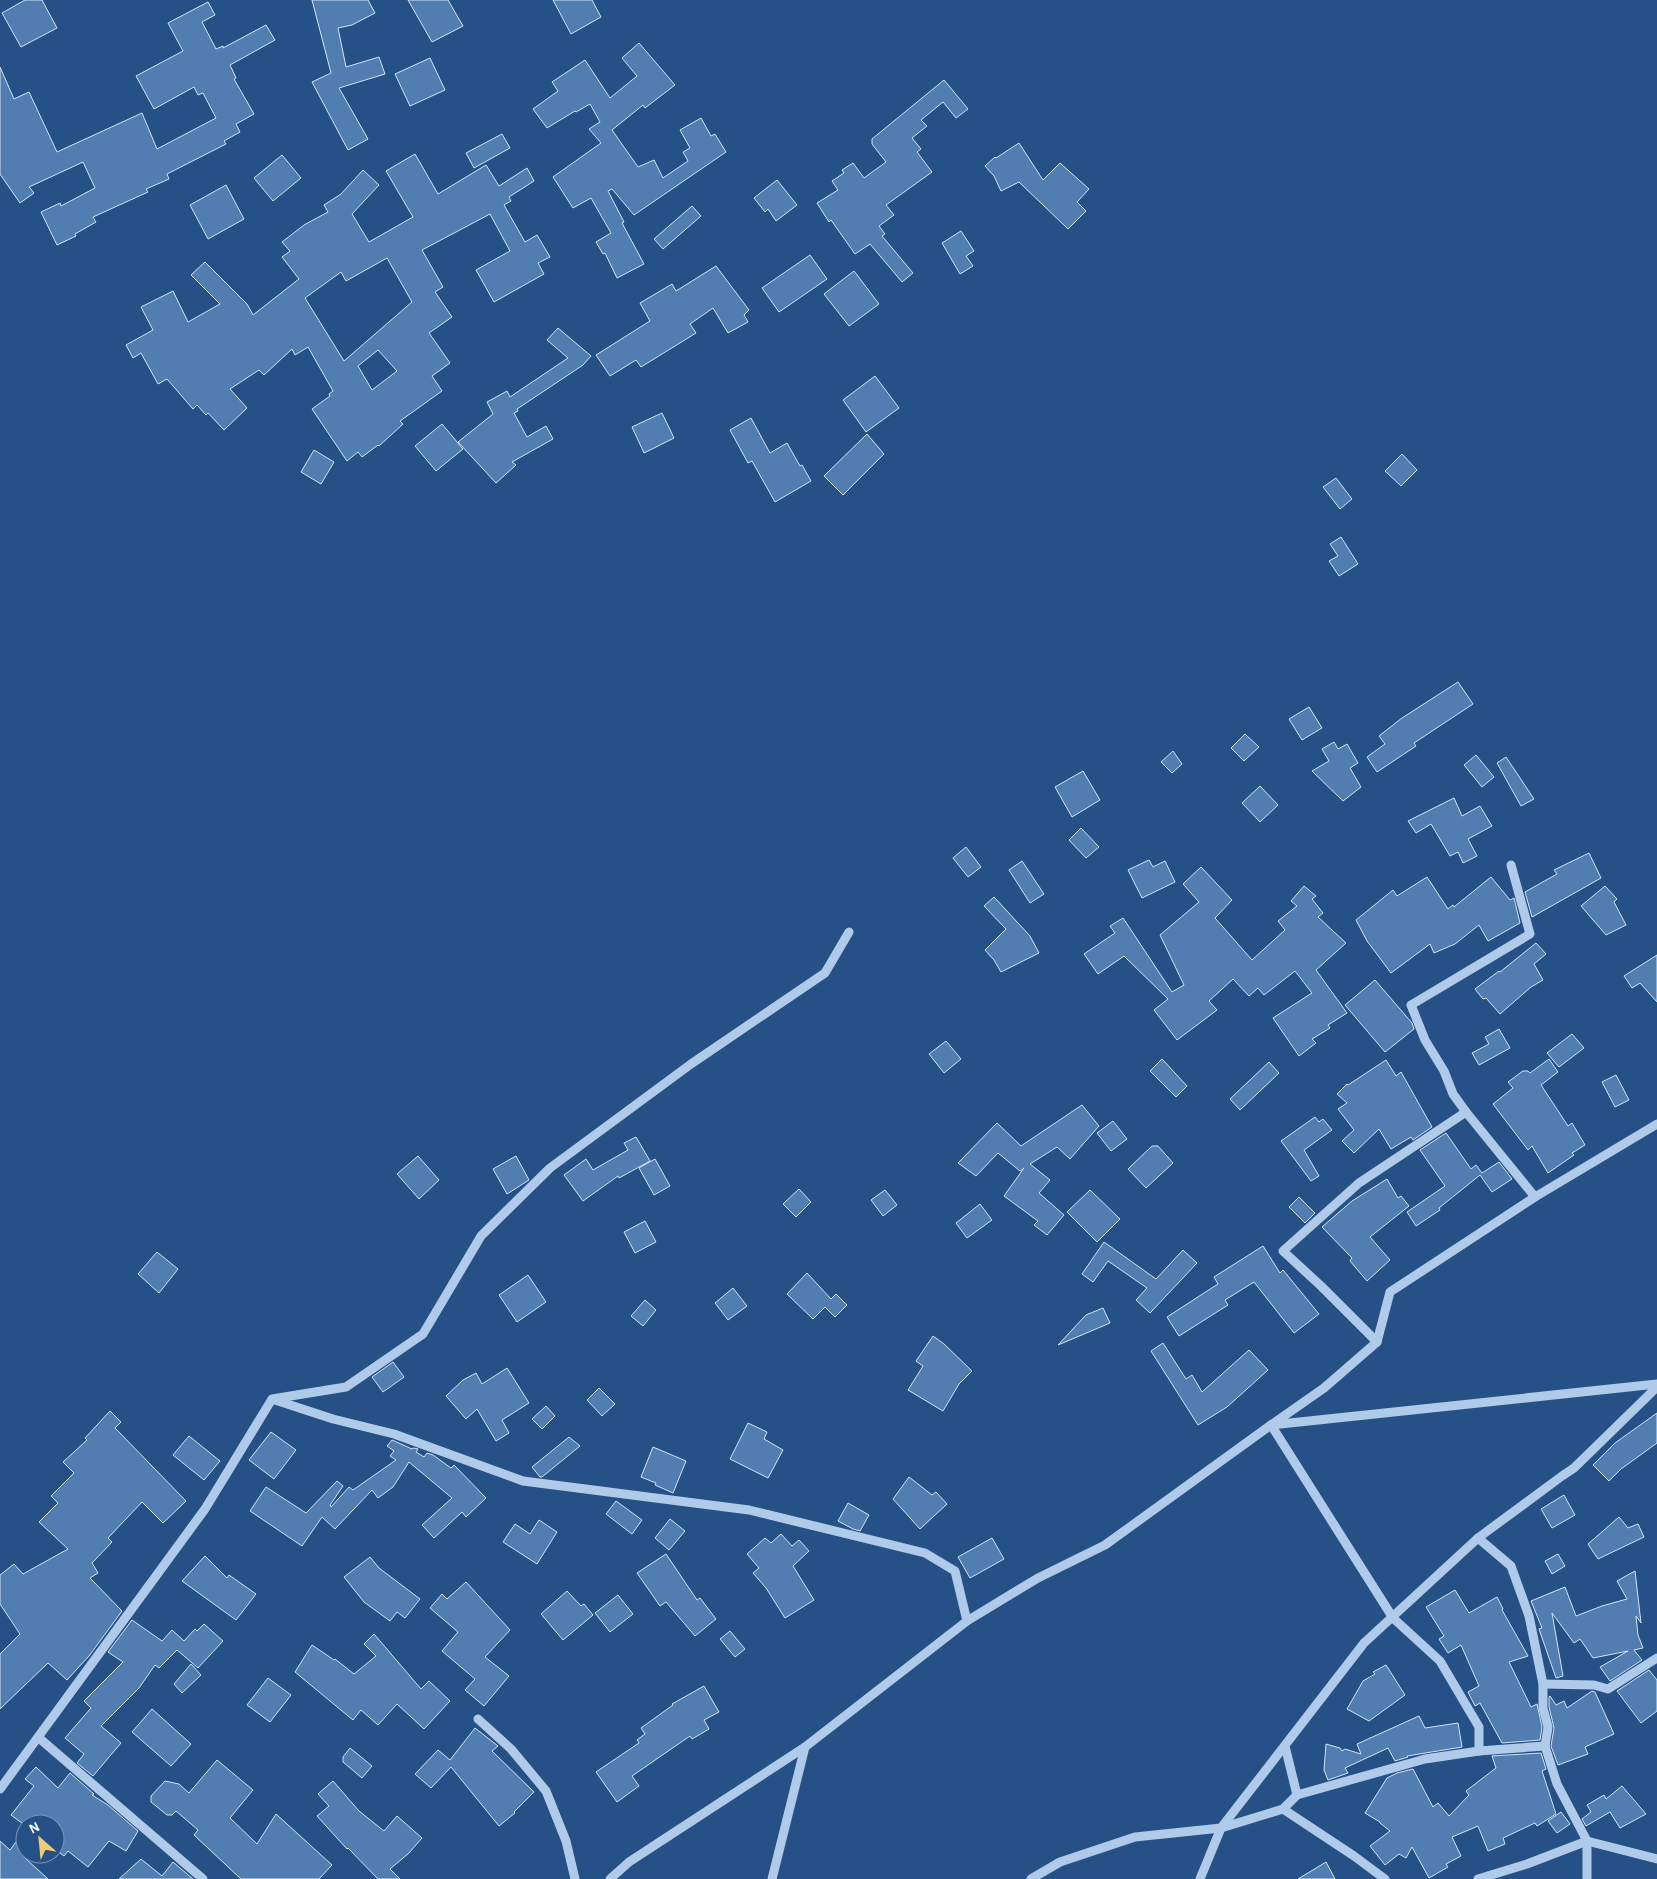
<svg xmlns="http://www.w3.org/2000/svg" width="1657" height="1879" font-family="'Alegreya Sans',sans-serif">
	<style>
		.building { fill: #517db1; stroke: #d4e4f7; fill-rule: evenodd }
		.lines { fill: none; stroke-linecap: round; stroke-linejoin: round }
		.minor { stroke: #b0cbe9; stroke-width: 9 }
	</style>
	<rect width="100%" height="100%" fill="#255187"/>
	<!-- building -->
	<g class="building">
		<path d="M25,0H42L57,28L21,47L2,13Z"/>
		<path d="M312,0H368L375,13L352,25L338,28L346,67L379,57L385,74L339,88L368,139L348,150L312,82L331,73Z"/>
		<path d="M408,0H448L463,26L432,42Z"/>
		<path d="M553,0H592L601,17L571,34Z"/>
		<path d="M208,2L215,15L202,22L216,49L223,46V48L266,25L275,40L230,65L236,78L234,79L254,114L236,124L240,132L224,141L226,144L167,174L169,179L146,189L148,192L93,217L96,222L75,234L76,236L57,245L41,212L60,203L61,206L95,188L83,162L29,187L34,193L20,203L0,174V67L14,99L29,92L57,152L142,113L157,149L216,118L203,93L198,95L194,87L154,109L136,76L183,51L168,23Z"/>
		<path d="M639,43L675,85L645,108L643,105L612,130L638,167L654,160L663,178L688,161L683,152L690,148L680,130L701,118L711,136L715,134L726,152L634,215L612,189L608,191L624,222L622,223L644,264L617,278L605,253L603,254L596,242L611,233L591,198L573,208L553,177L601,143L589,129L600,122L590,104L576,112L575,111L547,128L533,109L558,91L552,82L585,60L610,98L637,76L622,58Z"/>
		<path d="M430,58L445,90L410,106L395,74Z"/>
		<path d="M944,80L968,109L956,118L943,102L921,120L927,126L912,138L921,149L917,152L932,172L886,205L894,215L879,226L885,234L882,236L913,273L902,282L870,244L855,254L831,220L829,222L817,203L838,190L832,181L844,173L842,170L853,163L864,178L886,162L872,144V139Z"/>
		<path d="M502,134L510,148L474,168L466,153Z"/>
		<path d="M1019,143L1043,180L1060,163L1089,189L1077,202L1086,211L1068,229L1019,182L1001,191L994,176L985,166L995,157L996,158Z"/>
		<path d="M415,154L438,194L486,165L499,186L527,168L534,181L509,197L511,201L504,205L525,242L537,235L550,257L538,263L544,274L494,302L476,270L510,251L490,214L422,250L443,287L435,292L452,317L429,333L450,363L432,376L442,391L400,421L403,424L379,446L378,445L362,457L358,452L347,461L312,409L330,396L329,394L333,391L308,347L295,355L292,349L264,375L259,370L230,389L247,408L224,430L208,413L206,415L197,405L193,409L167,379L158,384L141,353L133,358L126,345L153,330L141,307L173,291L188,322L220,304L191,275L205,262L247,304L253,315L299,279L282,257L290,251L282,242L304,225L328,212L324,205L341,194L363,170L379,185L352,214L369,242L413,217L386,171ZM387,258L412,302L344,361L305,298L341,272L346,281ZM378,350L397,371L372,390L358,366Z"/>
		<path d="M282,155L301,178L273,201L254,178Z"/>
		<path d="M777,180L797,205L776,221L768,209L765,212L754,198Z"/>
		<path d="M226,185L244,219L208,239L190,205Z"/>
		<path d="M692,206L701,216L663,249L654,239Z"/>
		<path d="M961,231L974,251L966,256L973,266L960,274L942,243Z"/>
		<path d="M810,255L827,279L779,312L762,288Z"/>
		<path d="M716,266L749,310L744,315L748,322L728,333L713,308L690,324L696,333L641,367L636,360L610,376L596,355L650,321L640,303L672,284L676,291Z"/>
		<path d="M854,271L879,304L849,326L824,294Z"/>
		<path d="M558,328L591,356L583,365L517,409L518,411L514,413L527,437L546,426L553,439L512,462L516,465L496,483L458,442L493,414L487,402L507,391L510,397L568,358L547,340Z"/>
		<path d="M875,376L899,408L866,432L843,400Z"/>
		<path d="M662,413L674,438L644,453L632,427Z"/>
		<path d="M751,418L770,453L787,443L800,466L802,465L811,481L775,502L752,461L748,463L730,430Z"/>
		<path d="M442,424L463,449L436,471L415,446Z"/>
		<path d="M867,434L884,454L843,495L824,476Z"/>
		<path d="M314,450L334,462L321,484L301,472Z"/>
		<path d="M1402,454L1417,470L1401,486L1385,471Z"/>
		<path d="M1336,478L1352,499L1340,509L1323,487Z"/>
		<path d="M1341,537L1358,564L1339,576L1329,561L1338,556L1330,544Z"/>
		<path d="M1458,682L1473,704L1414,743L1416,746L1377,772L1367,757L1385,744L1379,736L1402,718Z"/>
		<path d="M1309,707L1322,728L1302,740L1289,719Z"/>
		<path d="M1245,734L1259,747L1244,761L1231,748Z"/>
		<path d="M1334,742L1338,749L1347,744L1358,763L1350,768L1361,787L1343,801L1312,771L1329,761L1322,749Z"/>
		<path d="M1173,751L1182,764L1172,773L1161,762Z"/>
		<path d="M1476,755L1494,777L1482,787L1464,765Z"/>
		<path d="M1506,757L1534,799L1521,806L1497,763Z"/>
		<path d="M1083,771L1100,800L1072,817L1055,787Z"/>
		<path d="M1260,786L1278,805L1260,822L1242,803Z"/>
		<path d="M1454,798L1462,816L1480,806L1492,826L1468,839L1477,856L1463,863L1458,852L1450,856L1431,824L1416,833L1408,821Z"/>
		<path d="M1081,828L1099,847L1086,858L1069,840Z"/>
		<path d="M966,847L981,867L968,877L953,858Z"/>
		<path d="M1589,853L1601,878L1532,917L1525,892L1557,874L1554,870Z"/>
		<path d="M1149,860L1153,867L1165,861L1175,882L1142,898L1128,870Z"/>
		<path d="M1022,861L1044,894L1030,903L1009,870Z"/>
		<path d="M1201,867L1232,900L1215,918L1252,960L1285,930L1278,921L1297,906L1291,901L1304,886L1316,896L1312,899L1323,913L1318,917L1346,943L1316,970L1347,1013L1328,1025L1330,1028L1312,1039L1316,1043L1299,1056L1273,1018L1312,993L1295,971L1264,995L1258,988L1249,996L1233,979L1209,1001L1217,1010L1177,1040L1154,1010L1168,999L1124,956L1098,974L1084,954L1115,933L1110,926L1123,918L1172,992L1184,985L1160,935L1199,902L1183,884Z"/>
		<path d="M1427,877L1448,909L1453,905L1454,907L1491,877L1510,900L1514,898L1520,923L1488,941L1479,925L1455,944L1434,953L1430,944L1391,973L1367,941L1356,920L1393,890L1397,896Z"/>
		<path d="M1605,886L1617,899L1614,902L1626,925L1606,935L1581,906Z"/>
		<path d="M994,897L1030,936L1039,953L1001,972L994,960L985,950L1006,929L984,906Z"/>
		<path d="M1536,943L1546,954L1534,964L1543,980L1531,987L1500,1014L1486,998L1483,999L1475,989L1499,971L1500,972Z"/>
		<path d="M1657,955V1002L1640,983L1632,988L1624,976Z"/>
		<path d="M1375,980L1412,1023L1414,1029L1385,1052L1345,1005Z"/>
		<path d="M1499,1029L1510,1048L1479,1065L1472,1053L1489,1044L1485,1037Z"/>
		<path d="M1572,1034L1584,1048L1559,1067L1547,1053Z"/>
		<path d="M946,1041L961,1059L944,1073L929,1054Z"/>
		<path d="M1162,1059L1187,1086L1176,1097L1150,1071Z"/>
		<path d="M1549,1059L1558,1072L1541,1085L1568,1126L1572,1123L1585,1145L1572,1153L1574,1155L1548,1173L1532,1146L1528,1150L1493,1104L1513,1088L1508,1082L1523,1071H1528L1530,1073Z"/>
		<path d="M1386,1060L1396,1076L1401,1072L1432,1127L1413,1140L1411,1137L1391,1149L1379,1129L1354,1153L1342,1141L1354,1130L1338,1109L1347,1103L1337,1094L1347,1084L1348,1085Z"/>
		<path d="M1269,1062L1279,1073L1240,1110L1230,1099Z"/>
		<path d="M1616,1075L1629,1100L1615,1107L1602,1082Z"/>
		<path d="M1082,1105L1099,1126L1070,1159L1057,1147L1030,1164L1050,1180L1039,1193L1064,1215L1047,1235L1034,1225L1038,1221L1004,1196L1024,1168L1020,1171L998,1153L976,1176L958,1163L997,1123L1021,1146Z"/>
		<path d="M1315,1117L1319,1122L1323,1119L1332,1130L1304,1150L1319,1176L1311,1181L1281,1141Z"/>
		<path d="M1113,1121L1127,1139L1111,1151L1097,1133Z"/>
		<path d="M1446,1133L1471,1169L1476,1165L1482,1173L1499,1162L1512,1179L1492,1192L1480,1175L1439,1208L1440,1210L1416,1226L1407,1212L1445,1186L1420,1150Z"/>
		<path d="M636,1137L650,1161L619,1178L618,1176L583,1201L564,1175L586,1159L593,1170L628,1150L624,1143Z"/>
		<path d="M1152,1146H1158L1173,1163L1146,1188L1128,1169Z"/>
		<path d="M418,1156L439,1180L419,1199L397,1174Z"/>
		<path d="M516,1156L529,1180L507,1194L493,1169Z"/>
		<path d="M655,1159L670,1186L654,1195L639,1168Z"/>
		<path d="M1387,1179L1398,1198L1401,1196L1409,1206L1370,1237L1390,1260L1367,1281L1350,1261L1352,1258L1322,1227L1352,1201Z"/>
		<path d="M799,1189L811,1202L796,1217L783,1204Z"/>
		<path d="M885,1190L897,1205L883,1216L871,1200Z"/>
		<path d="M1090,1190L1120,1219L1097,1242L1067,1212Z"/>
		<path d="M1299,1197L1315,1213L1305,1223L1289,1207Z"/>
		<path d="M980,1204L992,1220L967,1238L956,1223Z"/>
		<path d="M645,1221L656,1242L635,1253L624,1232Z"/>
		<path d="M1104,1242L1156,1279L1183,1250L1197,1263L1150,1313L1136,1300L1147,1288L1108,1261L1093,1282L1082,1274Z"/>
		<path d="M1263,1246L1280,1273L1283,1270L1319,1314L1294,1333L1254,1282L1225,1300L1228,1305L1179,1336L1167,1317L1218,1284L1214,1277Z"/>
		<path d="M157,1252L178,1269L159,1293L138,1274Z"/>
		<path d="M807,1273L831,1299L836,1294L847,1305L835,1317L825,1307L813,1319L787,1294Z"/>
		<path d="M528,1275L546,1302L517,1322L499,1295Z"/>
		<path d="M733,1288L747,1306L728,1320L715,1303Z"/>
		<path d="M645,1300L656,1310L643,1326L631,1316Z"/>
		<path d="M1103,1308L1110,1323L1058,1345L1086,1315Z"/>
		<path d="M933,1336L944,1344L972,1371L959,1384L943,1411L908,1390L923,1366L916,1361Z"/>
		<path d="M1163,1343L1186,1379L1192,1375L1202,1392L1249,1350L1268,1370L1227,1407L1198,1425L1151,1351Z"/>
		<path d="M393,1362L404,1377L383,1392L372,1377Z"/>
		<path d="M507,1368L529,1403L502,1420L509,1433L496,1441L477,1409L466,1419L446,1396L463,1380L476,1373L482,1384Z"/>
		<path d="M599,1388L615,1404L602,1416L587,1400Z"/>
		<path d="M546,1406L555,1416L542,1429L532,1419Z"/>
		<path d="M110,1411L121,1422L115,1428L186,1501L163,1523L142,1502L108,1538L112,1542L92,1563L98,1573L90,1578L122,1611L89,1656L67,1680L48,1663L0,1709V1654L20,1634L0,1604V1575L14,1564L23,1574L68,1549L39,1522L58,1503L51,1496L74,1473L63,1462L87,1440L85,1438Z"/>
		<path d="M1657,1413V1443L1621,1469L1609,1481L1593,1465L1615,1443Z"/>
		<path d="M748,1423L767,1432L764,1439L783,1450L768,1478L730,1459Z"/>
		<path d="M271,1432L296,1450L274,1479L249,1460Z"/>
		<path d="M189,1436L220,1461L204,1480L173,1455Z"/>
		<path d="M569,1437L580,1446L542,1477H540L532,1467Z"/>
		<path d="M392,1440L412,1449L414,1448L418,1449L416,1452L424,1457L427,1453L433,1455L451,1468L454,1465L486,1498L466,1517L462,1512L434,1538L422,1525L452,1498L409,1462L393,1487L378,1498L372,1490L335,1529L322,1517L302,1546L250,1511L266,1487L306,1513L337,1481L343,1486L330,1505L331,1507L349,1487L353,1490L396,1460L390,1456L394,1451L387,1446Z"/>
		<path d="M653,1447L686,1461L673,1493L655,1485L656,1483L641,1477Z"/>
		<path d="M909,1477L932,1495L936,1492L947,1504L920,1529L893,1499Z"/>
		<path d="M1564,1495L1575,1515L1552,1528L1541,1509Z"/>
		<path d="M616,1501L642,1520L632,1534L606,1514Z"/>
		<path d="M848,1503L869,1515L860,1531L853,1529L838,1521Z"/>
		<path d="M1619,1517L1628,1528L1638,1524L1644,1537L1598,1559L1588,1544Z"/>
		<path d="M670,1519L685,1531L669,1550L655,1538Z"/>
		<path d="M539,1520L557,1532L537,1564L503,1542L515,1524L530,1534Z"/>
		<path d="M781,1534L792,1546L799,1540L809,1551L793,1566L814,1600L785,1618L766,1588L753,1573L759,1568L747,1554L765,1538L771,1543Z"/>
		<path d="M992,1538L1004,1559L970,1578L958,1557Z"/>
		<path d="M666,1554L697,1600L700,1598L716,1619L695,1636L666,1602L660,1606L637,1573Z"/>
		<path d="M1558,1554L1565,1566L1552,1574L1545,1561Z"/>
		<path d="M205,1556L227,1578L229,1575L256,1594L236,1620L182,1581Z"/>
		<path d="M370,1557L379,1568L420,1599L405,1618L397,1612L390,1621L364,1602L344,1577Z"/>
		<path d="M1635,1571L1641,1623L1636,1616L1638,1635L1643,1648L1634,1650L1642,1660L1610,1681L1600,1667L1628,1651L1593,1658L1580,1639L1574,1643L1552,1613L1563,1676L1556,1678L1539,1629L1542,1628L1531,1601L1565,1587L1576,1616L1602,1606L1627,1599L1617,1581Z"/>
		<path d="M466,1582L510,1630L485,1657L509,1676L484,1706L465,1690L475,1679L442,1651L458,1632L430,1608L442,1594L447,1599Z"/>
		<path d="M1455,1590L1469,1613L1497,1597L1503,1609L1502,1610L1528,1656L1509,1662L1531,1707L1537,1704L1542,1727L1540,1740L1502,1743L1480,1703L1475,1706L1468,1692L1479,1686L1461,1645L1448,1653L1439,1639L1444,1636L1426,1607Z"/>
		<path d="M567,1591L581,1606L584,1604L593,1615L563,1640L541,1614Z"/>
		<path d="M618,1595L633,1614L610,1632L595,1613Z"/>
		<path d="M132,1620L162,1641L172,1630L184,1641L195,1629L197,1631L204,1624L223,1641L198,1668L177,1650L159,1668L155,1665L139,1688L101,1726L121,1743L93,1776L77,1763L84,1754L65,1738L91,1708L84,1701L123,1662L108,1652Z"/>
		<path d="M730,1631L745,1649L735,1657L720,1639Z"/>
		<path d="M374,1634L421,1689L429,1681L450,1701L424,1729L397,1704L378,1725L361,1710L353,1720L295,1672L312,1645L334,1660L335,1659L354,1674L376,1656L364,1644Z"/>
		<path d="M191,1664L201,1675L182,1693L174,1684Z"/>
		<path d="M1386,1665L1405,1695L1369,1721L1347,1709L1363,1681L1375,1674L1373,1672Z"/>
		<path d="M1649,1670L1657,1680V1711L1641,1723L1617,1691Z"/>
		<path d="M268,1678L291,1695L270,1722L247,1705Z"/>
		<path d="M704,1686L719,1712L704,1720L709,1729L692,1739L690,1736L632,1776L639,1786L617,1802L596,1772L639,1743L637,1740L645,1734L641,1728L673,1705L672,1704Z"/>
		<path d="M1592,1691L1595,1692L1614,1734L1585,1747L1588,1754L1558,1765L1551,1746L1554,1728L1549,1707V1697L1550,1696L1556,1705L1564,1701L1567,1708Z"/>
		<path d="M152,1709L191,1744L171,1766L132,1732Z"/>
		<path d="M1419,1716L1425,1728L1458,1723L1462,1747L1407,1756L1408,1757L1395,1761L1388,1748L1345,1768L1348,1773L1328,1780L1324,1770L1326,1744L1340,1748L1342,1751L1345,1749L1361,1754L1357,1744Z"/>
		<path d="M475,1728L498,1746L492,1751L534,1792L514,1812L515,1813L499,1826L451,1767L431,1788L415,1774L438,1750L450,1760Z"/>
		<path d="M350,1748L372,1766L362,1778L343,1762V1757Z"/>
		<path d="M1541,1753L1546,1769L1542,1771L1556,1814L1537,1826L1535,1823L1503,1838L1505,1844L1488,1851L1478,1826L1452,1837L1461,1856L1446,1864L1448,1867L1429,1878L1412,1847L1406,1858L1399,1854L1385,1865L1370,1846L1390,1831L1380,1823V1822L1365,1813L1387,1778L1397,1773L1413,1769L1433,1807L1438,1803L1449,1816L1469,1795L1466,1791L1496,1768L1492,1756Z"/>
		<path d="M217,1760L253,1790L230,1818L257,1844L276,1814L332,1865L319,1879H241L194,1835L198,1830L176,1811L172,1815H167L151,1802V1796L165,1781L179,1784L189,1793Z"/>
		<path d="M36,1767L58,1788L70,1773L94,1794L92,1795L108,1805L138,1831L126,1851L109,1841L88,1867L68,1851L64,1856L55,1849V1824H23L11,1815L34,1786L25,1779Z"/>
		<path d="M333,1781L359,1811L384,1831L397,1816L422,1838L409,1853L390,1869L400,1879H378L348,1848L347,1849L317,1816L329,1806L318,1794Z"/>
		<path d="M1622,1786L1646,1814L1620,1828L1610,1812L1586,1826L1582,1819L1591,1812L1587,1805L1604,1795L1606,1799Z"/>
		<path d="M1561,1812L1570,1824L1557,1833L1548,1821Z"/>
		<path d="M25,1830V1858L48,1879H0V1841L10,1850Z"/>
		<path d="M141,1859L162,1876L173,1862L193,1879H119Z"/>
		<path d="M1326,1862L1335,1879H1298Z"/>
	</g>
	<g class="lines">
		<!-- minor -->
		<g class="minor">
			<path d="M1511,865L1530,934L1411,1005L1425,1040L1444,1071L1453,1094L1466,1112L1535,1197"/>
			<path d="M1466,1112L1359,1183L1283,1251L1321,1286L1377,1342L1324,1388L1271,1425L1393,1618L1440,1661L1479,1727V1751"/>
			<path d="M1377,1342L1390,1292L1535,1197L1657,1124"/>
			<path d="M275,1400L333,1419L394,1434L523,1481L749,1510L925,1553L955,1571L967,1621"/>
			<path d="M1478,1538L1511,1566L1529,1616L1543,1684V1708L1548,1727L1545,1746"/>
			<path d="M1543,1684L1594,1685L1608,1689L1657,1658"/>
			<path d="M478,1719L511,1749L546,1791L566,1841L575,1879"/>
			<path d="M39,1738L203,1879"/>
			<path d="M1285,1746L1297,1795"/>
			<path d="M0,1789L205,1509L272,1399L346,1387L423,1334L481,1236L550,1168L691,1064L825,973L849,932"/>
			<path d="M1283,1809L1354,1856L1385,1879"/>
			<path d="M610,1879L629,1862L805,1747L967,1621L1038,1578L1105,1545L1271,1425L1657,1384"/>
			<path d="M772,1879L805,1747"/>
			<path d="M1031,1879L1060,1862L1135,1837L1221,1828L1283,1809L1297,1795L1425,1759L1479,1751L1545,1746L1557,1784L1587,1841V1879"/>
			<path d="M1200,1879L1221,1828L1364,1643L1478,1538L1562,1476L1574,1468L1657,1387"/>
			<path d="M1478,1879L1527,1864L1587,1841L1657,1859"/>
		</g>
	</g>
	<!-- north arrow -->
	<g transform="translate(40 1839) rotate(333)"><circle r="24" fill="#255187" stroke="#7c97b7"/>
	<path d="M0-4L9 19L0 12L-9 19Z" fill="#f2cc75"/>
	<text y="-8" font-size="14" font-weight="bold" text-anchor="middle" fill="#ffffff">N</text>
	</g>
</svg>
